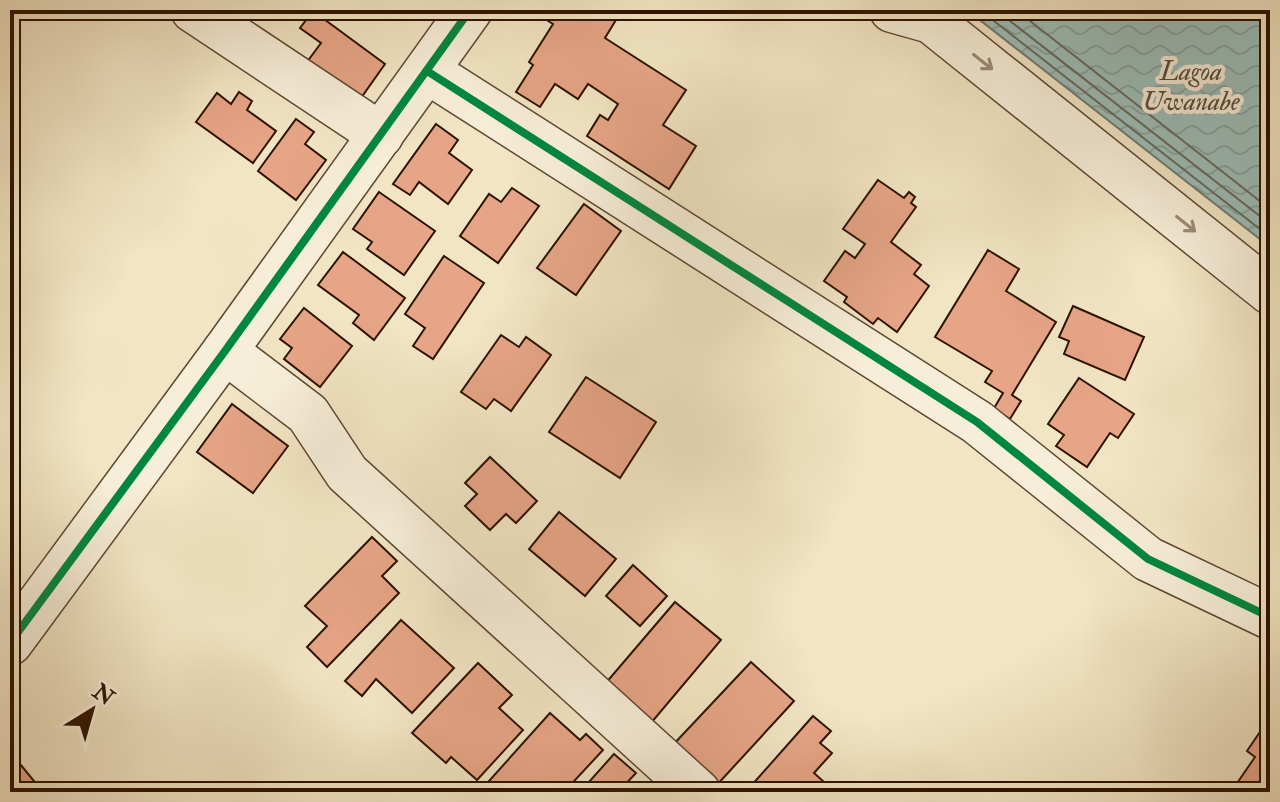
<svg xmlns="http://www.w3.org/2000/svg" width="1280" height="802" font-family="'IM FELL Double Pica',serif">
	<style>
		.water { fill: url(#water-waves); stroke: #707970; stroke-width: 2 }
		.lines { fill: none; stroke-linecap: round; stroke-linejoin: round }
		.shore { stroke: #64685d; stroke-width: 2 }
		.building { fill: #e6a586; stroke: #2d1200; stroke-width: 2 }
		.minor-casing { stroke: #5e4731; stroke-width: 47 }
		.minor { stroke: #f7eed9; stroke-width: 44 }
		.cycleway-casing { stroke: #f7eed9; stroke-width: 13 }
		.cycleway { stroke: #00873e; stroke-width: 8 }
		.oneway { stroke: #9c8b77 }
		.labels { text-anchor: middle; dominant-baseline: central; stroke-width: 8; stroke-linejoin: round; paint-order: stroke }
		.water-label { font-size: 26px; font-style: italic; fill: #544e41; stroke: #f7eed9 }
	</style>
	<defs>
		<pattern id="water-waves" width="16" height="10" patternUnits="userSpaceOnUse" patternTransform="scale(2)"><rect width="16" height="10" fill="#9cbeba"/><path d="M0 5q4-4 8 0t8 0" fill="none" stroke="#87a29e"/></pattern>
	</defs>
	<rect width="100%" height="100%" fill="#f2e5c4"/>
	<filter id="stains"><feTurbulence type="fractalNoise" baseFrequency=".0025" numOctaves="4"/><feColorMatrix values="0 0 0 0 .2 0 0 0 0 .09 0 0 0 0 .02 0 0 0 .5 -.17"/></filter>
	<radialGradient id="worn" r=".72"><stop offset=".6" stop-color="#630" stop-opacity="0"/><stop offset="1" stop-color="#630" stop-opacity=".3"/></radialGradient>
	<!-- water -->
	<path class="water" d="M967,10H1270V247Z"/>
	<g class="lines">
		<!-- shore -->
		<g class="shore">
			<path d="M980,10L1270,237"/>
			<path d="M996,10L1270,224"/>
			<path d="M1016,10L1270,209"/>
		</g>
	</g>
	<!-- building -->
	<g class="building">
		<path d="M217,10H258L245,29Z"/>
		<path d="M540,10H622L605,38L686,90L663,125L696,146L669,189L587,136L600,115L608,120L618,104L588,84L578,99L555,84L540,107L516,92L533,65L529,62L553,24L537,14Z"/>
		<path d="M313,11L385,64L356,105L304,66L321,43L300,28Z"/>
		<path d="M239,92L252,101L247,110L276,131L253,163L196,122L217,93L231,104Z"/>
		<path d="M296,119L314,132L305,144L326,160L296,200L258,171Z"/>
		<path d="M436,124L458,140L449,153L472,170L448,204L419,182L410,195L393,184Z"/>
		<path d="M878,180L904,198L909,192L915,197L911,203L916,207L891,242L921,265L914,274L929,286L897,332L878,318L873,324L844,302L847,297L824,281L845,251L855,258L865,244L843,229Z"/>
		<path d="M512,188L539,206L498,263L460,236L489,194L501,202Z"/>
		<path d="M379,192L435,231L404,275L367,249L372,242L353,229Z"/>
		<path d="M584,204L621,231L576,295L537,268Z"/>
		<path d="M988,250L1019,269L1006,291L1056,322L1012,395L1021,401L1010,419L993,410L1003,393L985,382L992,371L935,337Z"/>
		<path d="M343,252L405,298L374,340L353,323L359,315L318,285Z"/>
		<path d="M444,256L484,283L433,359L413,346L425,328L405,314Z"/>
		<path d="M1073,306L1144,337L1125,380L1064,354L1069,341L1059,337Z"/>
		<path d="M304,308L352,346L320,387L284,359L292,348L280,339Z"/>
		<path d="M501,335L519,347L526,337L551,355L511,411L494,399L486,409L461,392Z"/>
		<path d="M586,377L656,422L620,478L549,432Z"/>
		<path d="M1079,378L1134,414L1118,438L1110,433L1087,467L1056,446L1064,435L1048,424Z"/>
		<path d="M232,404L288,446L253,493L197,452Z"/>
		<path d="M490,457L537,501L516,523L506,514L490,530L465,506L477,494L465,483Z"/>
		<path d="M559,512L616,559L585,596L529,549Z"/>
		<path d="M372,537L397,561L382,576L399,593L327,667L307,647L327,626L305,606Z"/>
		<path d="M633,565L667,596L640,626L606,596Z"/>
		<path d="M675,602L721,640L651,723L605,684Z"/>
		<path d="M401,620L454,668L412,713L376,679L362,696L345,681Z"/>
		<path d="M751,662L794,701L715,787L671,747Z"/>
		<path d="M478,663L512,695L499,708L523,730L477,780L451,757L446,763L412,733Z"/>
		<path d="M550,713L580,740L586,734L603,750L564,792H483L481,790Z"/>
		<path d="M813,716L831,731L820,743L832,753L814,773L824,782L815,792H758L751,786Z"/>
		<path d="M1262,729L1268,734L1270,732V792H1231L1255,757L1247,751Z"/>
		<path d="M614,754L636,773L621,789L624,792H580Z"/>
		<path d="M20,764L43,792H10V772Z"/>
	</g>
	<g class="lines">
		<defs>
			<g id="minor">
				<path d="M193,10L381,135"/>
				<path d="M892,10L931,21L1270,292"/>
				<path d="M427,71L977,422L1148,559L1270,617"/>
				<path d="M225,351L308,414L347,473L698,792"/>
				<path d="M10,643L225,351L470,10"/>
			</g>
		</defs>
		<!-- minor casing -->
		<use href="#minor" class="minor-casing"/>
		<!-- minor -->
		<use href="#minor" class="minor"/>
		<defs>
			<g id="cycleway">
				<path d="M427,71L977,422L1148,559L1270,617"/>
				<path d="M10,643L225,351L470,10"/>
			</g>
		</defs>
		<!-- cycleway casing -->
		<use href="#cycleway" class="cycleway-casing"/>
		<!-- cycleway -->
		<use href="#cycleway" class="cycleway"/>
	</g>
	<!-- one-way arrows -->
	<defs><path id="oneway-shaft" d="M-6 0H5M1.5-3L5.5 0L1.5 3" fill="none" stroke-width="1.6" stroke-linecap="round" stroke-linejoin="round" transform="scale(2)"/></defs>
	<g class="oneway">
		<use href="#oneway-shaft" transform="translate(983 62) rotate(38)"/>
		<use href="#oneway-shaft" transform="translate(1186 224) rotate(39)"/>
	</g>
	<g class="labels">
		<!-- water labels -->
		<g class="water-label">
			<text x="1191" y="72">Lagoa<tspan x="1191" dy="30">Uwanabe</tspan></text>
		</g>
	</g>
	<!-- margin -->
	<rect width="1280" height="802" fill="none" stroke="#f2e5c4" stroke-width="40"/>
	<rect x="12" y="12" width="1256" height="778" fill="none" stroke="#2d1200" stroke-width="4"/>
	<rect x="20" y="20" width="1240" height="762" fill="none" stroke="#2d1200" stroke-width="2"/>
	<!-- north arrow -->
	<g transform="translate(92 710) rotate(37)" stroke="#f7eed9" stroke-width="6" paint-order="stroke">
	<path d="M0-6L14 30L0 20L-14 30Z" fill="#2d1200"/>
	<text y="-12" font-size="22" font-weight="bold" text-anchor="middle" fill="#2d1200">N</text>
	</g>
	<rect width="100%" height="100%" filter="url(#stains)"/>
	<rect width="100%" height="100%" fill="url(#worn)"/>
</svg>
